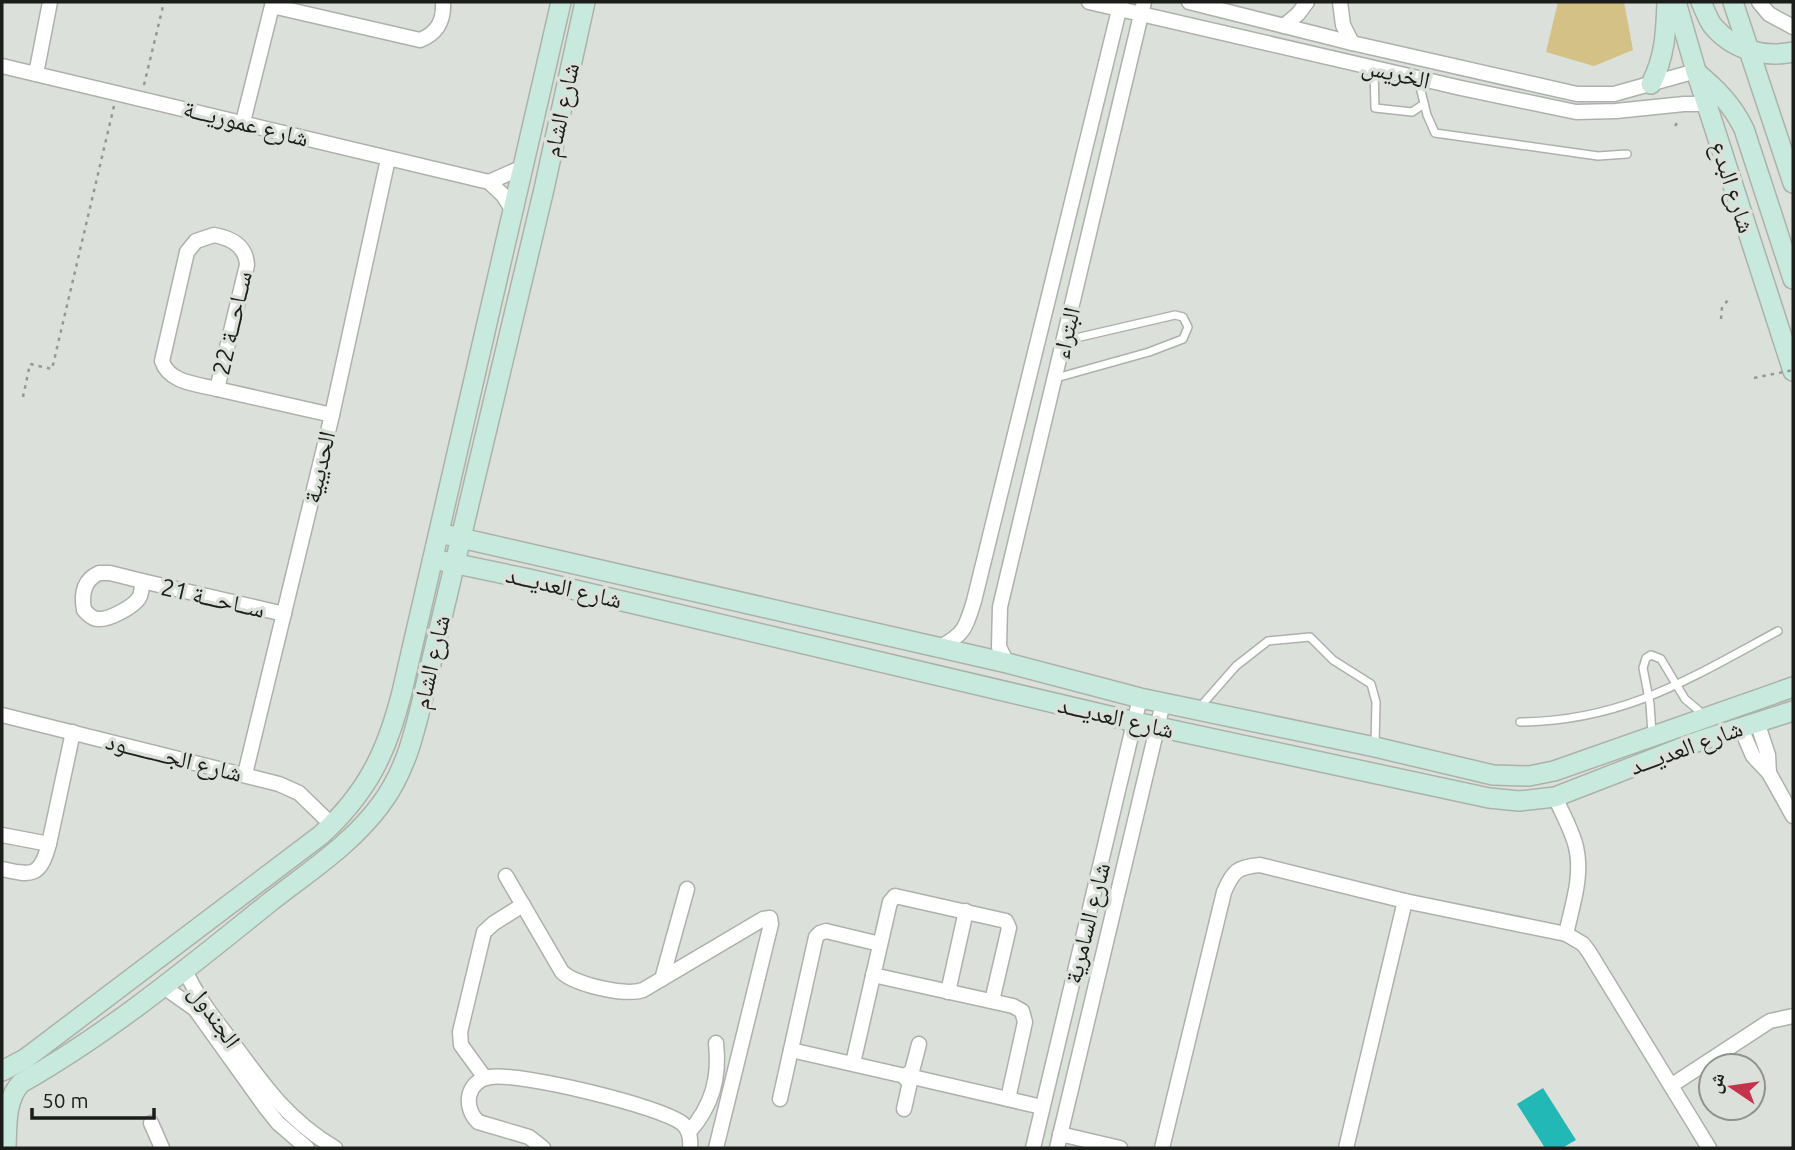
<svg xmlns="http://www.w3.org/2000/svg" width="1795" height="1150" font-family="Ubuntu,'Noto Naskh Arabic',sans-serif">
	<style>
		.green { fill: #d4c186 }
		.water { fill: #21b8b5 }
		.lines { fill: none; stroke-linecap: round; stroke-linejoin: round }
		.lane-casing { stroke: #acb2ab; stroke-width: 10 }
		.street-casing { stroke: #acb2ab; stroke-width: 17 }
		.secondary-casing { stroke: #acb2ab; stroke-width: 22 }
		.path { stroke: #949994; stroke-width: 2.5; stroke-dasharray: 3.5 5; stroke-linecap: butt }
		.lane { stroke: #fff; stroke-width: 7 }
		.street { stroke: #fff; stroke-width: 14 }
		.secondary { stroke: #c8eade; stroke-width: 19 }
		.path-bridge { stroke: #949994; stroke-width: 2.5; stroke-dasharray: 3.5 5; stroke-linecap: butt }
		.labels { text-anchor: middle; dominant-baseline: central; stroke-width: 7; stroke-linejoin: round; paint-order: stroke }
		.street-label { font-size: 24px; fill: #1b1d1b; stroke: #dbe1da }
	</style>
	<rect width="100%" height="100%" fill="#dbe1da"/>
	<!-- green -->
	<path class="green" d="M1558,2H1624L1633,50L1594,66L1546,52Z"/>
	<!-- water -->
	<path class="water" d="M1543,1088L1576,1140L1562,1148H1545L1517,1104Z"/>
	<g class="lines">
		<defs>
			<g id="lane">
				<path d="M1374,68L1375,108L1412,112L1424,104"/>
				<path d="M1418,79L1427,115L1435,133L1598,156L1627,154"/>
				<path d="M1056,378L1149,352L1183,339L1188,327L1183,317L1175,315L1063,341"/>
				<path d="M1200,707L1236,666L1268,641L1310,637L1333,660L1371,684L1376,702L1375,747"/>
				<path d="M1520,722C1624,721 1689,679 1778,631"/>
				<path d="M1652,734L1650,704L1643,668L1646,658L1651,655L1661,659L1685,699L1704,715"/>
			</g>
			<g id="street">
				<path d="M273,2L272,6L420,40C438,33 444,20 443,2"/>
				<path d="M1089,2L1461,88L1576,112L1616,111L1684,104H1706"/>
				<path d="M1189,2L1352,43L1577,94H1614L1696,71"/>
				<path d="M1340,2L1343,25L1352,43"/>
				<path d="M1759,2L1769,14L1793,27"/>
				<path d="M1284,26L1298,14L1307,2"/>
				<path d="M2,66L489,182L503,195L513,211"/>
				<path d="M36,74L50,2"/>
				<path d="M243,122L272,6"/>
				<path d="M489,182L523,167"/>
				<path d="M214,235C231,238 246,246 247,265L217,389C197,384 169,383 162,361L187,252L196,241Z"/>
				<path d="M217,389L332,415"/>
				<path d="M99,573H110L142,581C142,586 142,593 139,598C133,607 109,620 98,619C92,619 88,614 84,610C81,594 84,580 99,573Z"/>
				<path d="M142,581L284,614"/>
				<path d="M940,647C965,634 966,627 974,601L1121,2"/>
				<path d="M1007,663L999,647L1000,607L1144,2"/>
				<path d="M2,715L279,784L299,793L332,825"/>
				<path d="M1757,722L1768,755L1769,773"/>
				<path d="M1740,726L1753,756L1769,773L1793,816"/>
				<path d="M245,774L332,415L388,159"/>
				<path d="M1555,797C1562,813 1572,830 1576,847C1583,876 1572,906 1566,934"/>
				<path d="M2,835L49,844C40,877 32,876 2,869"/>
				<path d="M49,844L73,732"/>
				<path d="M506,876L562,972C576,985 625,996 643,990L763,919L770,918L771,924L716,1148"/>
				<path d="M185,970C197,997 215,1020 233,1043C264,1086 289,1121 335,1148"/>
				<path d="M873,975L1013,1006L1022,1011L1025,1022L1008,1099"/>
				<path d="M662,979L687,889"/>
				<path d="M164,987L195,1009L266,1108L278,1123L307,1148"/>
				<path d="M948,992L966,911"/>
				<path d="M791,1050L905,1076"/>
				<path d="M853,1063L890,902L895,896L1006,921L1009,928L992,1001"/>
				<path d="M485,1078L461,1045L460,1032L484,932L494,923L523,905"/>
				<path d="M917,1078L1042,1107"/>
				<path d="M909,1082L906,1079V1075L912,1071L919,1044"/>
				<path d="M1672,1085L1770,1021L1793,1016"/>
				<path d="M780,1099L816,937L820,933L826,931L880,944"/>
				<path d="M904,1109L910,1082"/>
				<path d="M151,1123L162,1148"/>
				<path d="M689,1132C712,1106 720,1078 716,1043"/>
				<path d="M1060,1134L1120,1148"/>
				<path d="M543,1148L529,1137L478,1122C463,1107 466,1081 490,1077C517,1072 662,1106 683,1124C690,1131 691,1139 690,1148"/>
				<path d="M1033,1148L1140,698"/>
				<path d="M1057,1148L1163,703"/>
				<path d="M1162,1148L1224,892C1233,871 1237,867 1260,865L1405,901L1566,934L1583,944L1589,952L1709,1148"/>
				<path d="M1346,1148L1405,901"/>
			</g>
			<g id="secondary">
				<path d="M1676,2L1696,71L1793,371"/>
				<path d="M1701,2C1705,10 1708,20 1713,26C1733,50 1764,58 1793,52"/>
				<path d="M1733,2L1793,183"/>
				<path d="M1696,72C1716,89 1732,104 1744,129L1793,279"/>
				<path d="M1651,84C1665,57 1666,32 1667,2"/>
				<path d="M439,533L1007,663L1140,698L1375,747L1493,775L1529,776L1554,771L1793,687"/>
				<path d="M433,559L529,579L1135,722L1489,798L1519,801L1555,797L1699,741L1793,711"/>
				<path d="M2,1071L25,1059L321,835C367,793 387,752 402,692L561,2"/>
				<path d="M6,1148C7,1126 5,1100 21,1083C111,1032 190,966 270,902C308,872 352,844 381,804C405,772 414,735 423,697L544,189L585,2"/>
			</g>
		</defs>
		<!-- lane casing -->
		<use href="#lane" class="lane-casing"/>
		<!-- street casing -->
		<use href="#street" class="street-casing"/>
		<!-- secondary casing -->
		<use href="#secondary" class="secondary-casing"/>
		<!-- path -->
		<g class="path">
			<path d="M144,85L164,2"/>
			<path d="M1675,126L1679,120"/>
			<path d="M1721,319L1722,307L1730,298"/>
			<path d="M23,397L30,364L52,369L114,106"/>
		</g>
		<!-- lane -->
		<use href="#lane" class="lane"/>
		<!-- street -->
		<use href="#street" class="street"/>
		<!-- secondary -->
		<use href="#secondary" class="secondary"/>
		<!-- path-bridge -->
		<path class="path-bridge" d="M1754,378L1793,370"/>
	</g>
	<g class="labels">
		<!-- street labels -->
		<g class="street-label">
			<text transform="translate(1396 73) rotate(13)">الخريس</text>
			<text transform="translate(561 110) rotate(-78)">شارع الشام</text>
			<text transform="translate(246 123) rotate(14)">شارع عموريـــة</text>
			<text transform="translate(1733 187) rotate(72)">شارع البدع</text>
			<text transform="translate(232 323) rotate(-77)">ســاحـــة 22</text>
			<text transform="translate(1066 333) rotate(-77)">البتراء</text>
			<text transform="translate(319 467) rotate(-77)">الحديبية</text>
			<text transform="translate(564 587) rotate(13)">شارع العديـــد</text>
			<text transform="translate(213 598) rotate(13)">ســاحـــة 21</text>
			<text transform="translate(431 662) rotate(-77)">شارع الشام</text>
			<text transform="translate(1116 717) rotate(13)">شارع العديـــد</text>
			<text transform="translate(1686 747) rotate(-20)">شارع العديـــد</text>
			<text transform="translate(174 757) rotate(14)">شارع الجــــــــود</text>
			<text transform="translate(1087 923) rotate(-76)">شارع السامرية</text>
			<text transform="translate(215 1016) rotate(55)">الجندول</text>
		</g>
	</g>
	<!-- border -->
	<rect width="1795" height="1150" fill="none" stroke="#1b1d1b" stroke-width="7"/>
	<!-- north arrow -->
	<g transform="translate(1732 1087) rotate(283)"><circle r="33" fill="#dbe1da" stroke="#8e938e" stroke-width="2"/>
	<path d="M0-5L12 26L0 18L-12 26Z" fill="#c4334b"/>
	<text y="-10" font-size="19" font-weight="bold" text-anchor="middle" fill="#1b1d1b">ش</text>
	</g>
	<!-- scale -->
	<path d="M32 1108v10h122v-10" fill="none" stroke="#1b1d1b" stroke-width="3.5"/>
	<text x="42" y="1108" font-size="21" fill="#1b1d1b" stroke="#dbe1da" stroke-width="5" paint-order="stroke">50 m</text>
</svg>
